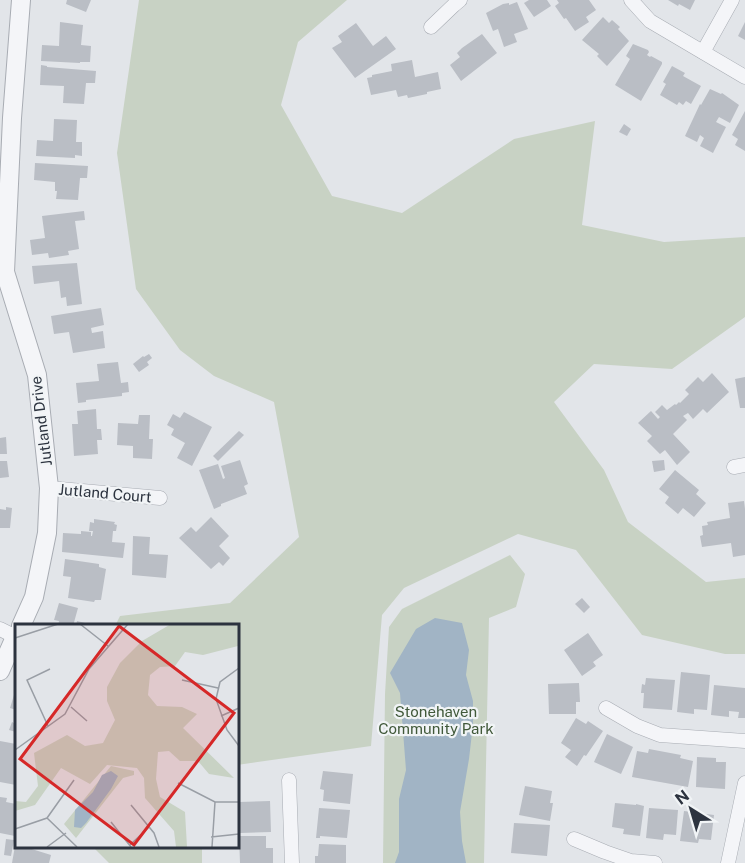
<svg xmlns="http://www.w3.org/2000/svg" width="745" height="863" font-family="'Public Sans',sans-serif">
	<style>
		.green { fill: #c8d2c4 }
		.water { fill: #a1b4c5 }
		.building { fill: #babec5 }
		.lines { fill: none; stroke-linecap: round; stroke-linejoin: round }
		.minor-casing { stroke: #a8acb3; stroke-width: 15 }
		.tertiary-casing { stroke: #a8acb3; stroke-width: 20 }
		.minor { stroke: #f4f5f8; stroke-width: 14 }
		.tertiary { stroke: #f4f5f8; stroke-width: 18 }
		.labels { text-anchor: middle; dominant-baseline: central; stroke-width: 4.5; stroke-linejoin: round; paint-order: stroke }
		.street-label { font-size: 15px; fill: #2c333f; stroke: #f1f4f6 }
		.park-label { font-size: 15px; fill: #41593a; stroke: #f1f4f6 }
		.inset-road { fill: none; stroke: #999ea5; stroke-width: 1.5 }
		.view { fill: #d62828; fill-opacity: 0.15; stroke: #d62828; stroke-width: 3 }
		.inset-edge { fill: none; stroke: #2c333f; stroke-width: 3 }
	</style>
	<rect width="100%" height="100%" fill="#e2e5e9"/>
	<!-- green -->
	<g class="green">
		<path d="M139,0H347L298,42L281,105L332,196L402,213L514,139L595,121L582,225L664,242L745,237V317L672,369L594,364L554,402L604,470L628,522L706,582L745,578V654H725L642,635L576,550L518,534L404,588L382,615L371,746L237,765V626H115L120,616L230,603L299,537L274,402L214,376L180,350L136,289L117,153Z"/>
		<path d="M510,555L525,574L516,607L489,618L484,863H383L385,694L389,627L402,609Z"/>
		<path d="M93,847H202V863H109Z"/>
	</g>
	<!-- water -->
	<path class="water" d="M435,618L462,623L469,650L466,675L473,701V724L469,759L460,812L462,841L466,863H395L399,852V799L406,770L400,693L390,673L416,629Z"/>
	<!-- building -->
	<g class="building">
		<path d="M67,0H91L86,12L66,4Z"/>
		<path d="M529,0H547L551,6L534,17L524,3Z"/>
		<path d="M557,0H589L596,10L586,17L589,22L575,31L566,18L564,19L555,6L559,3Z"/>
		<path d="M668,0H695L690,10L679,4L678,6Z"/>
		<path d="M517,2L528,29L514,34L517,42L504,47L498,29L493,31L486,13L503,4L509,3V5Z"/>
		<path d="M603,17L609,23L612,20L620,27L618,29L629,41L607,66L597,56L599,54L582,40Z"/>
		<path d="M60,22L83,25L81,45L91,46L90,62H80V63L41,61L42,45L59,46Z"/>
		<path d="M745,22V40L738,36Z"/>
		<path d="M356,23L373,46L386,36L396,49L355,78L332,48L342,42L338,36Z"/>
		<path d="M482,34L497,53L461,81L450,65L460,57L457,53L462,48Z"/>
		<path d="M633,44L648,50L649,52L647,55L650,57L651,56L662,62V64L641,101L615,85L630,59L626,56Z"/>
		<path d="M412,60L415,77L438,72L441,89L427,92V94L408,98L407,95L398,97L396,90L371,95L367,78L372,77V75L392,71L391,64Z"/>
		<path d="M41,65L47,66V67L96,71L95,83H86L84,104L63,103L64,86L40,85Z"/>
		<path d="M672,66L685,73L683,76L701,86L691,104L686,101L683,105L679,102L677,105L660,95L666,84L663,82Z"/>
		<path d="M710,89L721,94L722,93L739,105L730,123L719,117L716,122L726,127L713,153L700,146L704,138L700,135L697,142L685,136L700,104L701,105Z"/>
		<path d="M745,111V151L735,145L738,139L732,135Z"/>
		<path d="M54,119L77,120L76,142H82V156L75,155V158L36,156L37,140L53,141Z"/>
		<path d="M624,124L631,129L627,136L619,132Z"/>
		<path d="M35,163L88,166L87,178H80L78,200L56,199L57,191H55V182L34,180Z"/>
		<path d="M84,211L85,220L75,221L79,249L68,251L69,255L49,258L48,253L32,255L30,240L45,238L42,216Z"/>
		<path d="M77,263L82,304L67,306L66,297L61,298L59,281L34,284L32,266Z"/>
		<path d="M101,308L104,325L91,328L92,333L103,331L105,348L73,353L69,332L54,334L51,316Z"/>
		<path d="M149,354L152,358L147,362L149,365L139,372L133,364L143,356L144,357Z"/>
		<path d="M118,362L121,383L128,382L129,392L122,393V396L86,400V402L78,403L76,383L99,381L97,364Z"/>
		<path d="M712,373L729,392L707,413L703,409L693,419L688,413L683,416L687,420L673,434L690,452L677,465L665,450L660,454L647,441L652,436L638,423L651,411L658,419L660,417L655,412L662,405L667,410L675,404L676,405L679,402L680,403L689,394L685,390L698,377L703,382Z"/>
		<path d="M745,377V408H740L735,379Z"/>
		<path d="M96,409L97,429H101L102,440H97L98,454L74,456L72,424H78L77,411Z"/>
		<path d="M184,412L212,427L192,466L177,458L185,443L171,435L174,429L167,425L173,414L180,418Z"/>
		<path d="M139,415H150L149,439H153L152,459L133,458V446L117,445L118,423L138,424Z"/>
		<path d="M239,431L244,435L218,461L213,456Z"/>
		<path d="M6,437L7,454H0V438Z"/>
		<path d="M240,460L248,484L244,486L247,494L221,504V506L214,509L199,470L218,464L223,479L225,478L221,466Z"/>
		<path d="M664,460L665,470L654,472L652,461Z"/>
		<path d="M0,461H7L9,477L0,478Z"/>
		<path d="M675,470L699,490L696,494L706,503L694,517L683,508L678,514L665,503L669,497L659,489Z"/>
		<path d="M744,501L745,509V555L733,557L731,543L702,547L700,536L703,535L702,526L708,525L707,522L730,518L728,503Z"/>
		<path d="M6,507L12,508L10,528H0V509L6,510Z"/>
		<path d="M211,517L229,536L219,546L230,558L223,566L219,562L211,569L179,538L191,527L196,532Z"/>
		<path d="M94,519L115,522L114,524L117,525L116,531H113L112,542L125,543L123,558L62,552L63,533L81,534V531L91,532V536H92L93,531H89L90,522L94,523Z"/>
		<path d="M133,536L150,537L149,554L168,555L166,578L132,575Z"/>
		<path d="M65,559L99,564V567L106,569L101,600H95L94,602L68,598L71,577L63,576Z"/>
		<path d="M582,598L590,607L584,613L575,604Z"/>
		<path d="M59,603L78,608L73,626H58L59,621L54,620Z"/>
		<path d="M77,621L93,625L92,626H76Z"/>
		<path d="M588,633L603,655L593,662L596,666L582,676L564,650Z"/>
		<path d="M681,672L710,675L707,710L694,709V714L677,712Z"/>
		<path d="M646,678L675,680L672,710L643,708L644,693H641L642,684L645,685Z"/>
		<path d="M579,683L580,702H576V714H549L548,684Z"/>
		<path d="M714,685L745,688V718H738L739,712L729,711V717L711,715Z"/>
		<path d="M14,695L16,696V710L10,708Z"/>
		<path d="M576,718L586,724L588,721L603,731L586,756L584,755L577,766L565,757L571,750L561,743Z"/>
		<path d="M12,722L16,724V732L9,730Z"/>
		<path d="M607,734L633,747L621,774L594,762Z"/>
		<path d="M0,741L16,744L14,760H16V785L0,782Z"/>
		<path d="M649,749L681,755L680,758L693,761L688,787L632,777L637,751L648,753Z"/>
		<path d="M697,757L716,758V762H726L725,789L696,787Z"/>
		<path d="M323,771L353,774L350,804L323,801L324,790L320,789Z"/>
		<path d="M525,786L552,791L550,803H553L550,821L519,815Z"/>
		<path d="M0,797L7,798L6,802L16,804L15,836L0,833Z"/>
		<path d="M270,801L271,832L240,833L239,802Z"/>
		<path d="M615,803L636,805V804L644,806L640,836L623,834L624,829L612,827Z"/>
		<path d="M319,808L350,810L347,838L320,836V838H316Z"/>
		<path d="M649,808L678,810L676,835L664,834L663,840L646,838Z"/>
		<path d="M684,811L714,815L711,840L699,839L698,843L680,841Z"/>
		<path d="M514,823L550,825L547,856L511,853Z"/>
		<path d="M239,836H266V848H273V863H240Z"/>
		<path d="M6,839L14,840L11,856L4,855Z"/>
		<path d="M319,844L346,845V863H315V856H318Z"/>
		<path d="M15,846H22L51,855L49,863H12Z"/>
	</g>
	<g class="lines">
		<defs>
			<g id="minor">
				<path d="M631,0L650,21L745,77"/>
				<path d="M431,27L454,5L460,0"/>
				<path d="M703,52L732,0"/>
				<path d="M734,467L745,465"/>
				<path d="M49,488L160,498"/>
				<path d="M0,629L16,637"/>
				<path d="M606,708L637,726L660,735L745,741"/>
				<path d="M289,780L292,863"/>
				<path d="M574,839L605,852L631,861L655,863"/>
				<path d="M728,863L745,783"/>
			</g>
			<g id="tertiary">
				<path d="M21,626L34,597L47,533L49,488L37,375L5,272L12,118L21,0"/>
				<path d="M0,671L16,635"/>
			</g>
		</defs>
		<!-- minor casing -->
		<use href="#minor" class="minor-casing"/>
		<!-- tertiary casing -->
		<use href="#tertiary" class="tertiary-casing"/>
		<!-- minor -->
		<use href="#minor" class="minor"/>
		<!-- tertiary -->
		<use href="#tertiary" class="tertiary"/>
	</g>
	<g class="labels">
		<!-- street labels -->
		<g class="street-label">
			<text transform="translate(41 421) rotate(-97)">Jutland Drive</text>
			<text transform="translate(105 493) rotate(5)">Jutland Court</text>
		</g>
		<!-- park labels -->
		<g class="park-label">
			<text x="436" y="711">Stonehaven<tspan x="436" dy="17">Community Park</tspan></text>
		</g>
	</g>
	<!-- overview -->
	<g transform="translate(15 624)">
		<rect width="224" height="224" fill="#e2e5e9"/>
		<path d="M156,0H223V22L188,31L170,28L160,42L145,43L135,51L133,71L142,82L167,83L182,90L168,104L219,154L194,150L183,137H165L154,127L143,128L141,155L145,173L170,188L172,223H161L159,207L130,174L129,154L122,144L92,141L75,160L46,144L20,181L0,187V177L11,178L23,162L19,129L52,111L70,122L88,119L100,96L92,77V63L105,39L127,17ZM96,142L119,147V151L108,154L61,214L49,200Z" fill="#c8d2c4"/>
		<path d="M96,147L103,152L96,165L71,199L66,204L59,203L60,186L78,168L87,151Z" fill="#a1b4c5"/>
		<path class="inset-road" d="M65,0L93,22M0,14L43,0M224,44L205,58L201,75L212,106L224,122M167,56L203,64M56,83L72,97M206,92L224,84M33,102L12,56L35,45M0,126L50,90L74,45L113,0M163,159L200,178H224M116,181L139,209L144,223M32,194L62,223M96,198L116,223M0,205L32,194L59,156M196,213L224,210M115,221L134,203M32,223L51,209M197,223L200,178"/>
		<path class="view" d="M104,2L219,89L119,221L5,135Z"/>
		<rect width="224" height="224" class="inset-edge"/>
	</g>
	<!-- north arrow -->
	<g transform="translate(691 809) rotate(323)" stroke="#f1f4f6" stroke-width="4.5" paint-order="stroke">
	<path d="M0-4.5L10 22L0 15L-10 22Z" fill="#2c333f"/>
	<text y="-9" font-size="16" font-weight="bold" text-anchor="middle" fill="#2c333f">N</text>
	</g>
</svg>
